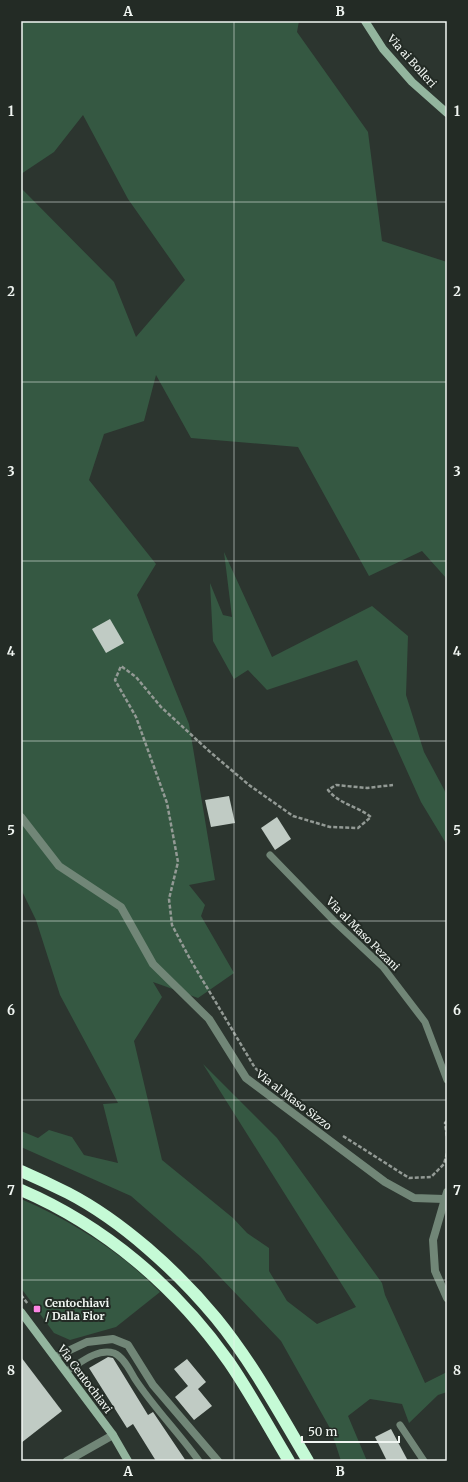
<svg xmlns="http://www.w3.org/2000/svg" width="468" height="1482" font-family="Merriweather,serif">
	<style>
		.green { fill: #355842 }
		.building { fill: #c0cbc4 }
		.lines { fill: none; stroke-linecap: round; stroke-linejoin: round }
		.path { stroke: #939a95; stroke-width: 2.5; stroke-dasharray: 4 2; stroke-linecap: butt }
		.lane { stroke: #718677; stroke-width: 7 }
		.street { stroke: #718677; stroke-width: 8 }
		.secondary { stroke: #93b59e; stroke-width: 8 }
		.highway { stroke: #c5fad6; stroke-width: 12 }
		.grid { fill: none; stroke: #f1f6f2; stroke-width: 1; stroke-opacity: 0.55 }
		.poi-dot { fill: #fc86e4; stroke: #232b25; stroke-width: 1.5 }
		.labels { text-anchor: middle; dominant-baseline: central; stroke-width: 4; stroke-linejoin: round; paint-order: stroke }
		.street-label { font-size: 11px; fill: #f1f6f2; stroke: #232b25 }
		.poi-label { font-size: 11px; font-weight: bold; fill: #f1f6f2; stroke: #232b25; text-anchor: start }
		.neatline { fill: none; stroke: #f1f6f2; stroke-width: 1.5 }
		.grid-label { font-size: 13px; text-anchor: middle; font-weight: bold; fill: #f1f6f2 }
	</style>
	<rect width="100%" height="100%" fill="#2c352f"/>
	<!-- green -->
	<g class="green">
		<path d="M21,21H299L297,32L368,132L382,241L447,262V579L422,551L369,576L298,447L191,438L156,375L144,421L104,434L89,480L156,564L137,595L189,724L215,880L189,885L205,905L201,916L234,973L198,998L153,982L162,997L134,1041L162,1160L233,1218L247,1233L269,1248V1271L287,1301L317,1324L356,1307L203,1064L277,1138L382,1283L385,1295L425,1383L447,1372V1392L438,1395L409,1423L402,1404L370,1399L348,1416L367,1461H341L331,1430L281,1341L200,1256L131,1196L21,1147V1131L38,1138L49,1130L72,1137L84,1155L118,1163L103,1104L118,1103L60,995L36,920L21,889V188L114,282L136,337L185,280L128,199L83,115L54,152L21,174Z"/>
		<path d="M224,552L272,657L372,606L408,636L406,695L424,752L447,795V845L421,802L357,660L267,690L248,670L234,679L213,641L210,583L223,615L232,617Z"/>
		<path d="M21,1199C72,1221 121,1252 160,1292L116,1327L70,1340L54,1333L21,1288Z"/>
	</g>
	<!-- building -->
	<g class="building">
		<path d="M110,619L124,643L106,653L92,629Z"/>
		<path d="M229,796L235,823L211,827L205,800Z"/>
		<path d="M277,817L291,839L275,850L261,828Z"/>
		<path d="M21,1357L62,1411L21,1443Z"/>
		<path d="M108,1357L113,1358L148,1415L153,1412L186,1461H156L133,1424L127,1428L89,1368Z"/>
		<path d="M187,1359L206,1382L198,1389L212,1406L194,1420L175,1397L188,1386L174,1369Z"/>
		<path d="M391,1429L408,1461H387L375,1437Z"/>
	</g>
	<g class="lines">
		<!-- path -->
		<g class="path">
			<path d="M291,1097L255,1068L190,959L172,925L169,899L178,862L167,803L136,717L115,680L121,666L136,677L161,707L209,751L249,785L293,816L330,827L358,828L371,817C357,806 339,804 328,790L336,785L367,788L393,785"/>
			<path d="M447,1121L445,1123L447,1137"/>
			<path d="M343,1136L409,1178L431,1177L444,1164L447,1153"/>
			<path d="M21,1295L28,1304"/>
		</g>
		<!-- lane -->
		<g class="lane">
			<path d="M270,855L335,922L383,967L425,1022L447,1080"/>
			<path d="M67,1371C80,1363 97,1348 114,1353C124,1357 130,1371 135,1379C154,1408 179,1433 199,1461"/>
			<path d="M400,1425L424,1461"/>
		</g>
		<!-- street -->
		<g class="street">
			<path d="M21,817L59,866L121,907L153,964L209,1019L246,1078L385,1182L414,1198L444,1199"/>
			<path d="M447,1192L433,1240L435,1271L447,1298"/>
			<path d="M55,1357L87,1342L113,1339L128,1345L153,1385L218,1461"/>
			<path d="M67,1461L113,1435"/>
		</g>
		<!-- secondary -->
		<g class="secondary">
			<path d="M365,21L383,49L412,82L447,113"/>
			<path d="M21,1312L113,1435L128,1461"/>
		</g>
		<!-- highway -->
		<g class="highway">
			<path d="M21,1171C37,1178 52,1185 68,1193C122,1221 177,1271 216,1318C252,1362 279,1412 308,1461"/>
			<path d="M21,1190C105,1226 176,1287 229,1362C251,1394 269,1428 289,1461"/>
		</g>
	</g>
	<!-- grid -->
	<path class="grid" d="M234,21V1461M21,202H447M21,382H447M21,561H447M21,741H447M21,921H447M21,1100H447M21,1280H447"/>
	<!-- markers -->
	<rect class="poi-dot" x="33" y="1305" width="8" height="8" rx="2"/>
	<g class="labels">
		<!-- street labels -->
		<g class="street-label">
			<text transform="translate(412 61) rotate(48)">Via ai Bolleri</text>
			<text transform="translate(363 934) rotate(45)">Via al Maso Pezani</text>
			<text transform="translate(294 1100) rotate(37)">Via al Maso Sizzo</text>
			<text transform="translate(85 1379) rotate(53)">Via Centochiavi</text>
		</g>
		<!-- poi labels -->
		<g class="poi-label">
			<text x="45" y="1303">Centochiavi<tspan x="45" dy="13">/ Dalla Fior</tspan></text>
		</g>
	</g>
	<!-- border -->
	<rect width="468" height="1482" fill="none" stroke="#232b25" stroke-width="44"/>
	<!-- scale -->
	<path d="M302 1436v6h97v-6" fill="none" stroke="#f1f6f2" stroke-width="2"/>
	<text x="308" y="1436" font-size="12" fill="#f1f6f2" stroke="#232b25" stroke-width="3" paint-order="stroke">50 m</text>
	<rect x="22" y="22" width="424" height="1438" class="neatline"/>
	<g class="grid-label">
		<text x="128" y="16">A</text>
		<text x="340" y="16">B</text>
		<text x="11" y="116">1</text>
		<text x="457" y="116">1</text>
		<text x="11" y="296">2</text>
		<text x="457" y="296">2</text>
		<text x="11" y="476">3</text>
		<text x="457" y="476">3</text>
		<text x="11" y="656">4</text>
		<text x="457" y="656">4</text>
		<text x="11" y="835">5</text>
		<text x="457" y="835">5</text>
		<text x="11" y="1015">6</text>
		<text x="457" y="1015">6</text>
		<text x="11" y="1195">7</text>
		<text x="457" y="1195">7</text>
		<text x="11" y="1375">8</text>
		<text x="457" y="1375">8</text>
		<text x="128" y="1476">A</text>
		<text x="340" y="1476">B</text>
	</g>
</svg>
